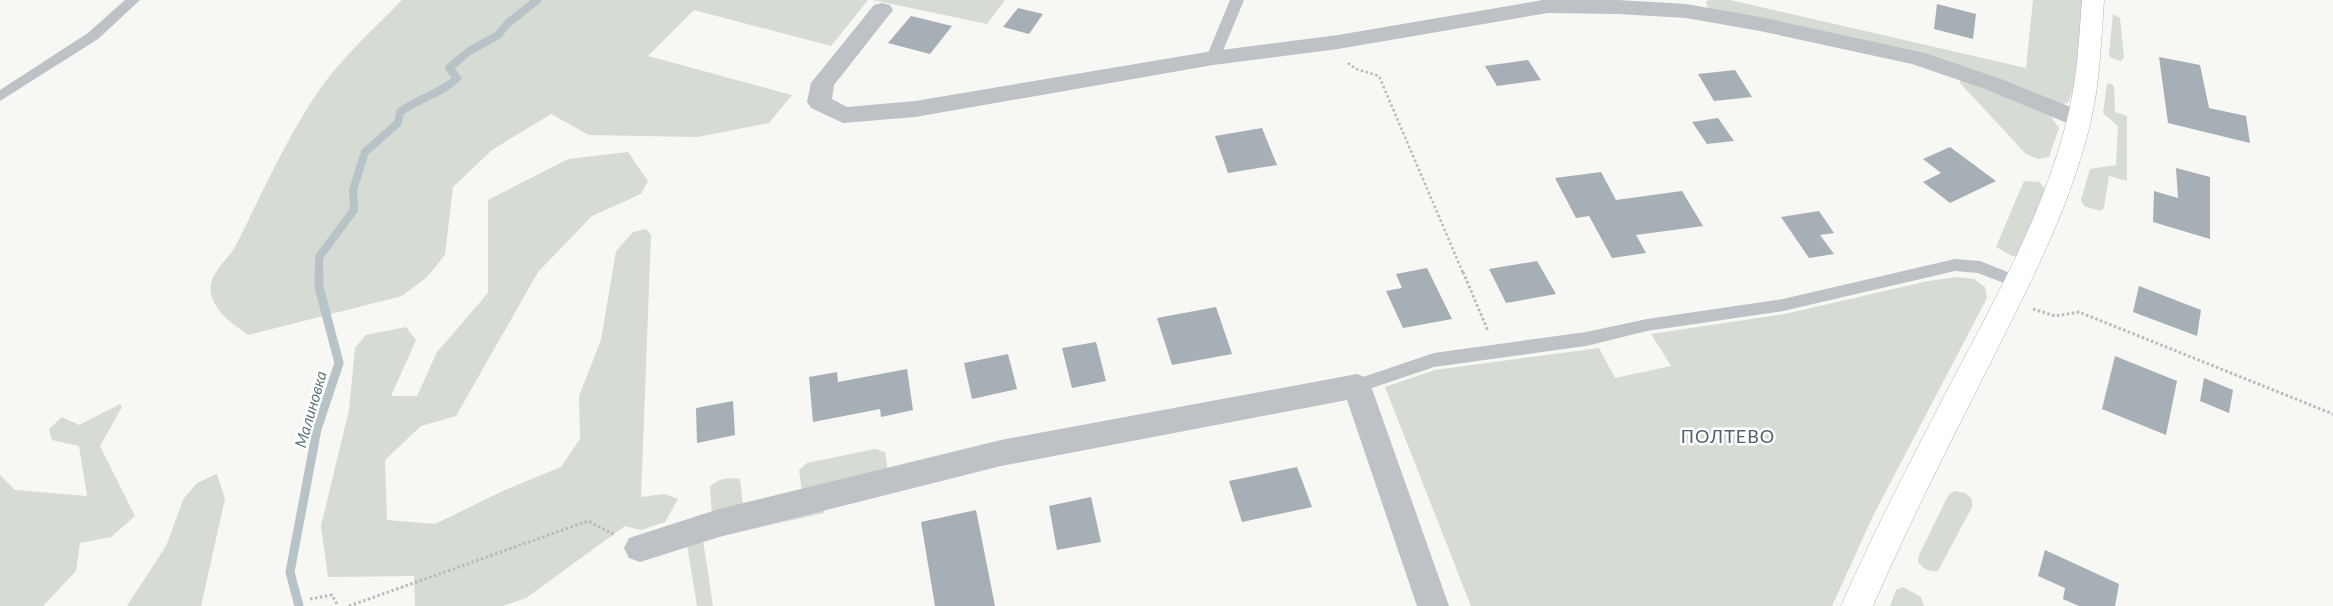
<svg xmlns="http://www.w3.org/2000/svg" width="2333" height="606" font-family="Lato,sans-serif">
	<style>
		.green { fill: #d6dbd3 }
		.lines { fill: none; stroke-linecap: round; stroke-linejoin: round }
		.stream-far1 { stroke: #b7c3c7; stroke-width: 8 }
		.stream { stroke: #b7c3c7; stroke-width: 9 }
		.building { fill: #a6afb5 }
		.secondary-casing { stroke: #b0b6ba; stroke-width: 1 }
		.path-far1 { stroke: #b8bbbe; stroke-width: 2.5; stroke-dasharray: 2.5 2.5; stroke-linecap: butt }
		.path { stroke: #b8bbbe; stroke-width: 3; stroke-dasharray: 2.5 2.5; stroke-linecap: butt }
		.lane { fill: #bdc2c6; fill-rule: evenodd }
		.street { fill: #bdc2c6; fill-rule: evenodd }
		.secondary { fill: #fff; fill-rule: evenodd }
		.labels { text-anchor: middle; dominant-baseline: central; stroke-width: 5; stroke-linejoin: round; paint-order: stroke }
		.water-label { font-size: 16px; font-style: italic; fill: #627980; stroke: #fff }
		.quarter-label { font-size: 18px; letter-spacing: 1px; fill: #546069; stroke: #fff }
	</style>
	<rect width="100%" height="100%" fill="#f7f7f3"/>
	<!-- green -->
	<g class="green">
		<path d="M402,0H868L831,46L694,10L648,56L792,95L769,123L697,137L589,135L551,114L492,150L453,187L445,255L427,277L402,296L248,335C234,324 216,314 211,294C207,273 228,261 236,245C263,192 286,138 320,89C343,56 374,29 402,0Z"/>
		<path d="M873,0H1005L987,24Z"/>
		<path d="M1708,0H1730L2026,68L2033,0H2083C2081,32 2081,74 2068,103L2056,105L1996,82L1716,12L1708,8L1706,2Z"/>
		<path d="M2113,14L2120,18L2124,58L2121,61L2111,58L2109,55Z"/>
		<path d="M1960,79L2049,114L2059,128L2049,157L2038,159L2026,154L1960,83Z"/>
		<path d="M2110,83L2114,86L2115,112L2127,116V181L2109,176L2104,208L2100,211L2084,206L2081,200L2090,169L2116,165L2118,126L2103,113L2107,84Z"/>
		<path d="M628,152L648,181L641,194L592,216L538,272L456,416L421,426L385,460L387,520L435,524L505,490L561,467L580,439L579,396L601,340L616,251L633,232L646,229L651,235L641,497L664,494L678,499L665,522L641,530L625,526L526,598L503,606H415L414,576L328,577L321,526L349,410L355,348L366,335L406,327L416,340L391,396H417L437,352L488,293V200L568,159Z"/>
		<path d="M2024,181L2039,182L2047,191L2019,256H2012L1996,247Z"/>
		<path d="M1957,277L1974,279L1985,287L1987,298L1873,516L1832,606H1471L1385,387L1435,370L1599,348L1615,378L1671,366L1651,334L1785,314L1928,281Z"/>
		<path d="M120,404L122,407L100,446L135,516L111,537L80,543L76,571L43,606H0V475L15,490L87,496L79,446L52,440L49,429L62,417L79,425Z"/>
		<path d="M875,449L885,452L888,472L823,494L824,513L703,540L713,606H697L687,545L713,529L710,487C717,478 730,477 740,479L744,514L804,505L799,470L807,463Z"/>
		<path d="M217,474L225,499L201,606H127L166,546L184,498L197,483Z"/>
		<path d="M1955,491L1965,493L1972,499V507L1938,571C1928,572 1924,569 1918,562L1919,555L1949,494Z"/>
		<path d="M1903,587L1921,597L1924,606H1890L1896,590Z"/>
	</g>
	<g class="lines">
		<!-- stream-far1 -->
		<path class="stream-far1" d="M319,273V257L354,210L353,190L365,152L398,123L400,112C418,98 441,94 457,78L449,68L468,52L498,35L508,23L537,0"/>
		<!-- stream -->
		<path class="stream" d="M299,606L290,572L317,429L339,363L319,287V272"/>
	</g>
	<!-- building -->
	<g class="building">
		<path d="M1937,4L1976,14L1973,39L1934,29Z"/>
		<path d="M1018,8L1043,14L1029,34L1003,27Z"/>
		<path d="M911,16L952,26L930,54L888,43Z"/>
		<path d="M2159,57L2200,65L2209,108L2246,116L2250,143L2168,123Z"/>
		<path d="M1528,60L1541,80L1497,86L1485,66Z"/>
		<path d="M1735,70L1752,97L1714,101L1698,74Z"/>
		<path d="M1718,118L1734,141L1707,144L1692,122Z"/>
		<path d="M1262,128L1277,165L1228,173L1215,136Z"/>
		<path d="M1950,147L1996,181L1950,203L1923,182L1941,173L1923,159Z"/>
		<path d="M2176,168L2210,177V239L2153,222L2154,191L2178,198Z"/>
		<path d="M1601,172L1616,200L1682,191L1703,226L1636,235L1646,253L1612,258L1589,216L1576,218L1555,178Z"/>
		<path d="M1819,211L1834,233L1820,235L1834,254L1809,258L1781,217Z"/>
		<path d="M1537,261L1556,294L1506,303L1489,269Z"/>
		<path d="M1427,268L1452,319L1403,328L1386,291L1402,288L1396,274Z"/>
		<path d="M2139,286L2201,310L2197,336L2133,312Z"/>
		<path d="M1216,307L1232,354L1172,365L1157,318Z"/>
		<path d="M1096,342L1106,381L1072,388L1062,348Z"/>
		<path d="M1008,354L1017,389L972,399L964,363Z"/>
		<path d="M2115,356L2177,381L2166,435L2102,409Z"/>
		<path d="M907,369L913,410L881,417L880,409L813,422L809,377L837,372L838,382Z"/>
		<path d="M2204,378L2233,390L2229,413L2200,401Z"/>
		<path d="M733,401L735,435L697,443L696,408Z"/>
		<path d="M1297,467L1312,507L1242,522L1229,481Z"/>
		<path d="M1091,497L1101,542L1057,550L1049,506Z"/>
		<path d="M976,510L995,606H935L921,522Z"/>
		<path d="M2045,550L2119,584L2115,606H2079L2063,599L2065,588L2038,576Z"/>
	</g>
	<g class="lines">
		<defs>
			<path id="secondary" d="M2082,0H2104C2101,40 2100,81 2091,120C2071,207 2029,285 1990,364C1949,444 1909,524 1873,606H1841C1877,524 1919,445 1960,366C2002,287 2045,207 2067,120C2077,81 2079,40 2082,0Z"/>
		</defs>
		<!-- secondary casing -->
		<use href="#secondary" class="secondary-casing"/>
		<!-- path-far1 -->
		<path class="path-far1" d="M1348,63L1356,69L1379,76L1463,273"/>
		<!-- path -->
		<g class="path">
			<path d="M1463,272L1488,331"/>
			<path d="M2033,309L2055,316L2079,312L2333,414"/>
			<path d="M310,599L332,595L338,606"/>
			<path d="M349,606L588,521L615,535"/>
		</g>
		<!-- lane -->
		<g class="lane">
			<path d="M125,0H140L98,39L0,101V90L88,33Z"/>
			<path d="M1230,0H1244L1220,58L1218,61H1208L1206,58Z"/>
			<path d="M1955,259L1980,261L2023,278L2025,282L2023,286L2017,288L1978,273L1955,271L1783,311L1647,331L1586,346L1434,367L1357,393L1351,391L1348,386L1351,381L1434,353L1586,332L1647,319L1783,299Z"/>
		</g>
		<!-- street -->
		<g class="street">
			<path d="M1543,0H1618L1686,4L1760,17L1925,53L2001,79L2088,114L2091,120L2088,126L2079,128L1985,89L1912,64L1760,31L1686,18L1618,14L1548,13L1338,49L1213,65L915,117L843,123L811,108L807,102L811,83L815,78L874,5L882,3L890,5L893,10L834,85L832,99L847,107L915,101L1213,51L1338,35Z"/>
			<path d="M1357,374L1367,378L1371,386L1449,606H1417L1347,400L1001,466L719,537L640,562L629,558L624,548L629,538L719,509L1001,440Z"/>
		</g>
		<!-- secondary -->
		<use href="#secondary" class="secondary"/>
	</g>
	<g class="labels">
		<!-- water labels -->
		<g class="water-label">
			<text transform="translate(310 409) rotate(-74)">Малиновка</text>
		</g>
		<!-- quarter labels -->
		<g class="quarter-label">
			<text x="1728" y="436">ПОЛТЕВО</text>
		</g>
	</g>
</svg>
